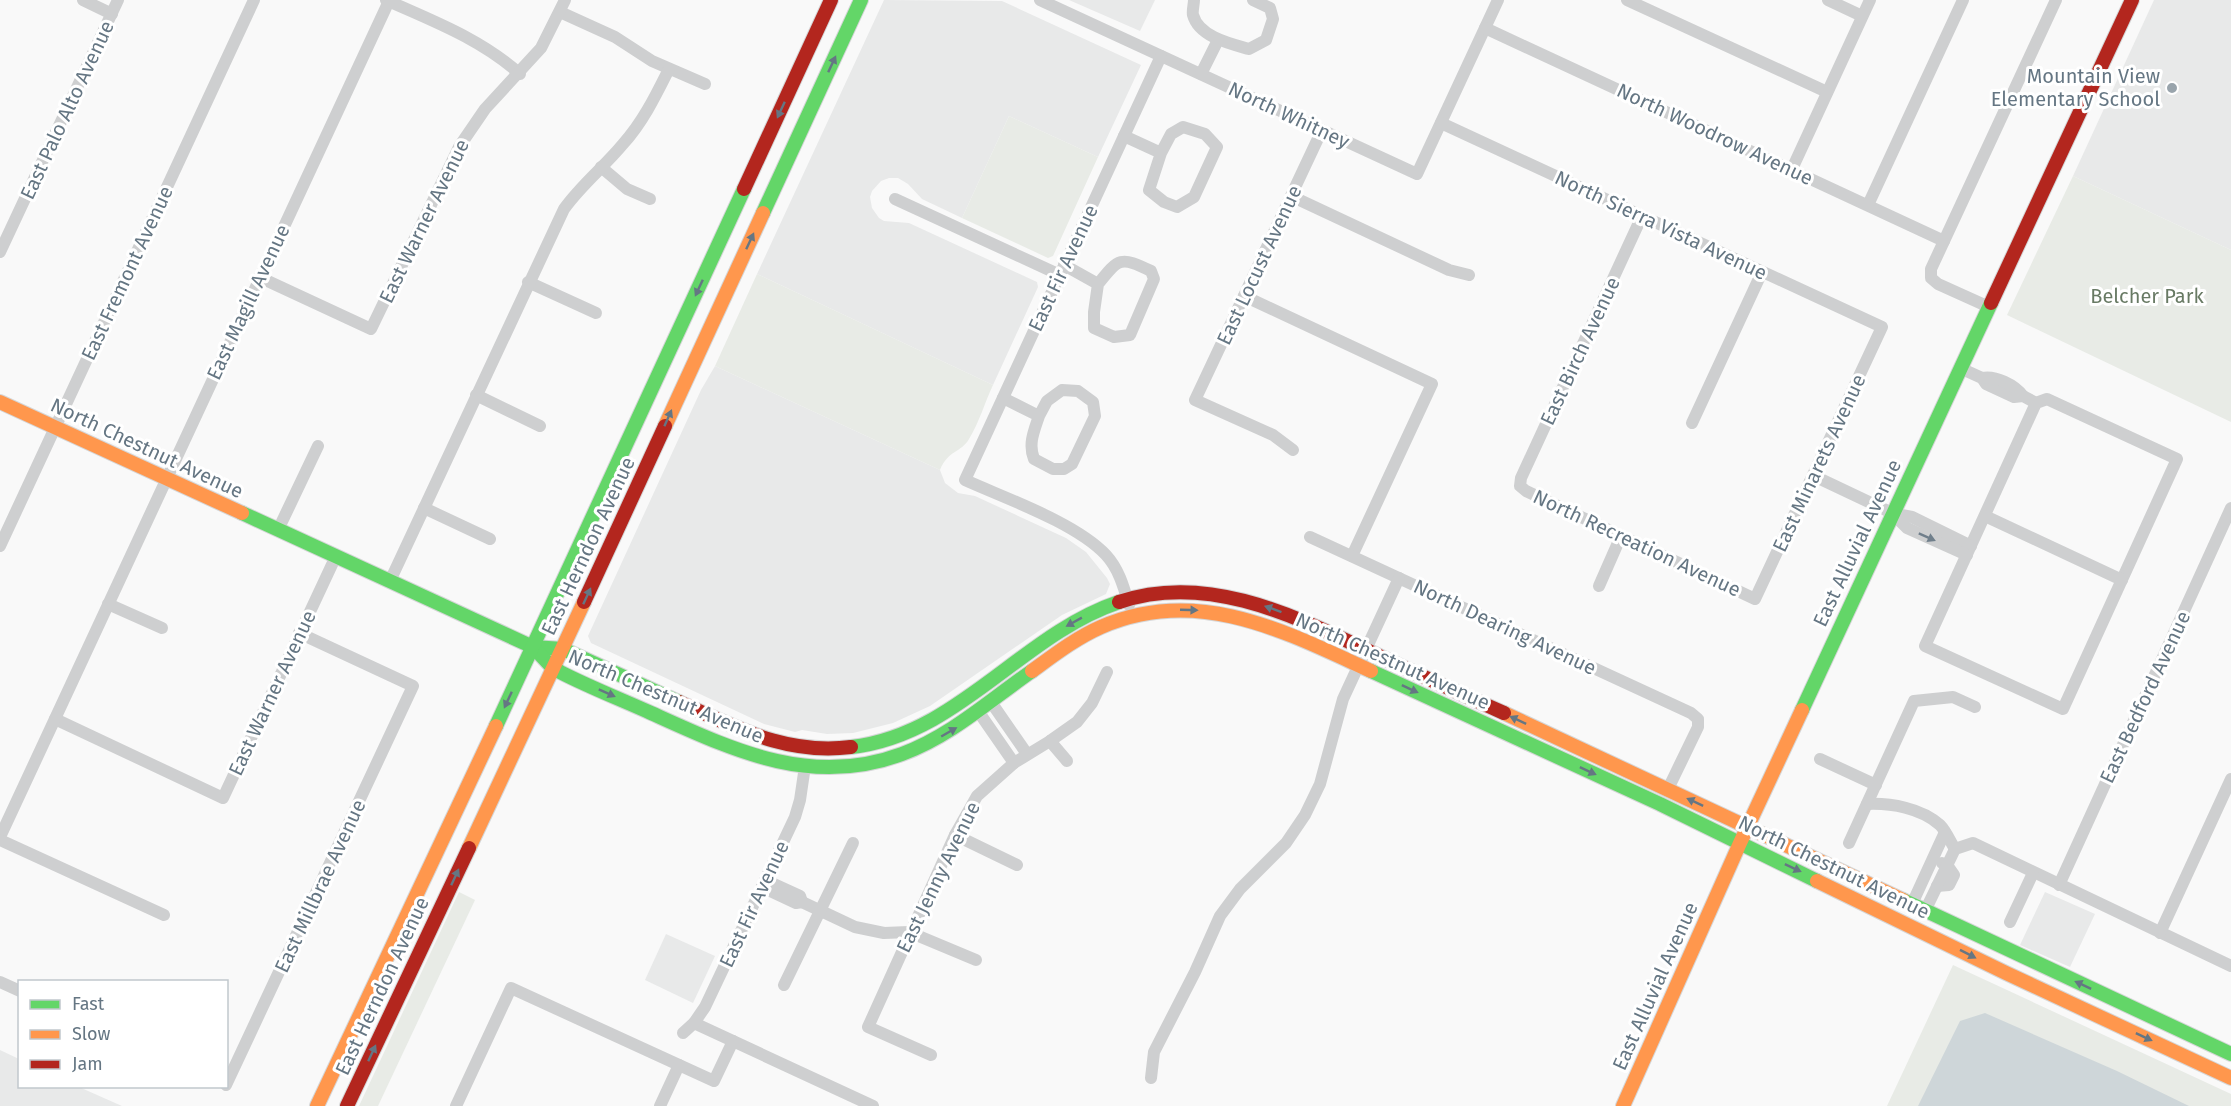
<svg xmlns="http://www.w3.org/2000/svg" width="2231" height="1106" font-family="'Fira Sans',sans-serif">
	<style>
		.built { fill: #e8e9e9 }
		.green { fill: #e8ebe6 }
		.water { fill: #ced6d9 }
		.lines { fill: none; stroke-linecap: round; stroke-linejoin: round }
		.fast-casing { stroke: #d5d6d7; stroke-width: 16 }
		.slow-casing { stroke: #d5d6d7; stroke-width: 16 }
		.jam-casing { stroke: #d5d6d7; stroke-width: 16 }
		.street { stroke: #cecfd0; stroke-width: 12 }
		.fast { stroke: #63d668; stroke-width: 14 }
		.slow { stroke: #ff974d; stroke-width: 14 }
		.jam { stroke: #b3261e; stroke-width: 14 }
		.oneway { fill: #657683 }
		.oneway2 { fill: #707f8b }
		.poi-dot { fill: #99a4ac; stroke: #fff; stroke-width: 2 }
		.labels { text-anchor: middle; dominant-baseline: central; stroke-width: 6; stroke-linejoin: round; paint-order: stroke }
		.poi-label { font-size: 20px; fill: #657683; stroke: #fff; text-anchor: end }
		.street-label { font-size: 20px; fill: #657683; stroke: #fff }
		.park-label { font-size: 20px; fill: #687a64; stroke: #fff }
	</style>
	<rect width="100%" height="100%" fill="#f9f9f9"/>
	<!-- built -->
	<g class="built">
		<path d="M884,0L1002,1L1141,65L1098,157L1009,116L962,218L922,199L908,184L898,178H889L881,181L872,191L870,197L872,208L879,218L884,221L909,223L1037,282L1038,287L993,385L757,274Z"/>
		<path d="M1069,0H1155L1140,31Z"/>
		<path d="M2154,0H2231V250L2073,176Z"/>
		<path d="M715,366L940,470L945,483L958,493L975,496L1066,538L1086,552L1107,578L1110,584L1106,594L1062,615L930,706L893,723L853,733L827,734L802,730L795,732L764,724L591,643L588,636L701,390Z"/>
		<path d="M2045,892L2095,914L2070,967L2020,945Z"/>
		<path d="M666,934L715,956L693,1003L645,980Z"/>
		<path d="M0,1050L19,1059L20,1086L79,1087L122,1106H0Z"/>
	</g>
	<!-- green -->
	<g class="green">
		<path d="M1009,116L1098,157L1053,256L1048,258L962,218Z"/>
		<path d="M2073,176L2231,250V422L2007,315Z"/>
		<path d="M757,274L993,385C985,402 979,423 969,439C961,453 948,450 940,470L715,366Z"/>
		<path d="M459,892L475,900L378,1106H359Z"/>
		<path d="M1953,965L2231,1094V1106H1887Z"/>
	</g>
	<!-- water -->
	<path class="water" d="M1985,1013L2117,1071L2189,1106H1918L1960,1021Z"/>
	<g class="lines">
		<defs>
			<g id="fast">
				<path d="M763,213L861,0"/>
				<path d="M242,513L533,647L563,649L679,702"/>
				<path d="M533,647L549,664L560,672C589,687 620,699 651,713C733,750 811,788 902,754C951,736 990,700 1032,671"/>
				<path d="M1371,671L1660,804L1817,881"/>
				<path d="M1802,710L1991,303"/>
				<path d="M496,726L744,189"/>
				<path d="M851,747C958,735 1021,635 1119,602"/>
				<path d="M1903,900L2231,1054"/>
			</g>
			<g id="slow">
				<path d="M0,402L242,513"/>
				<path d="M665,426L763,213"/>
				<path d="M1032,671C1054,655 1076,638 1101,627C1197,585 1284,631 1371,671"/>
				<path d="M1504,713L1903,900"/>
				<path d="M469,848L584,602"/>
				<path d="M1817,881L2006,973L2231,1078"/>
				<path d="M317,1106L496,726"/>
				<path d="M1623,1106L1740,843L1802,710"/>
			</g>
			<g id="jam">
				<path d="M744,189L831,0"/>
				<path d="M1991,303L2132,0"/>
				<path d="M584,602L665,426"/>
				<path d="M1119,602C1207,572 1294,616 1371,652C1415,673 1459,693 1504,713"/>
				<path d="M679,702C738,728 785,755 851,747"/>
				<path d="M347,1106L469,848"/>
			</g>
		</defs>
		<!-- fast casing -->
		<use href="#fast" class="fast-casing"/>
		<!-- slow casing -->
		<use href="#slow" class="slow-casing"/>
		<!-- jam casing -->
		<use href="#jam" class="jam-casing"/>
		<!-- street -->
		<g class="street">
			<path d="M83,0L112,14"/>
			<path d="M386,0C433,21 481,39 520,74"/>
			<path d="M1040,0L1417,174L1498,0"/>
			<path d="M1194,0C1194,4 1192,11 1193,15C1199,37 1231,44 1249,49L1266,40L1273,19L1270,8L1253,0"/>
			<path d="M1627,0L1827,92"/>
			<path d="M1828,0L1862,16"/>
			<path d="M560,12L615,37L652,61L705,84"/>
			<path d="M1485,28L1944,241"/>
			<path d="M1201,74L1218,40"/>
			<path d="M1441,123L1882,327L1755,599L1526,491L1520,486L1521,478L1642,216"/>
			<path d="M1124,136L1161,153L1171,134L1183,127L1205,134L1217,147L1194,197L1177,207L1164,202L1149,190L1161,153"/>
			<path d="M601,167L627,189L650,199"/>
			<path d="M1792,169L1870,0"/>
			<path d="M1291,196L1449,270L1469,275"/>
			<path d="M895,199L1060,275"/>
			<path d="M1868,205L1963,0"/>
			<path d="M0,252L118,0"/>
			<path d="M1064,265L1098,284C1119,258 1120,256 1151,271L1154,279L1130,335L1114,337L1094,328V312L1098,284"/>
			<path d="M259,277L371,329L459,147L485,109L541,48L565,0"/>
			<path d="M528,282L596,313"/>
			<path d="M1244,296L1432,384L1352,556"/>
			<path d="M1989,307L1938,284L1931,278V269L2056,0"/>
			<path d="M1960,368L1982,378L1986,384L2014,397L2023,396L2036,403"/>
			<path d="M1982,378C1995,375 2015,385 2023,396"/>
			<path d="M476,395L540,426"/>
			<path d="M1003,398L1039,416L1047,401L1062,390L1078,391L1093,402L1095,416L1072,464L1064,469H1053L1034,459C1028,444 1034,431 1039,416"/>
			<path d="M2047,399L2177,459L2063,709L1925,646L2036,403Z"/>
			<path d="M1692,423L1762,272"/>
			<path d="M1293,450L1273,435L1195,400L1322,130"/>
			<path d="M1814,476L1892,513L1912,517L1971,546"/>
			<path d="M424,508L490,539"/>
			<path d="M1893,514L1907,528L1967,555"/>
			<path d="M1985,516L2122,580"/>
			<path d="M278,530L318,446"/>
			<path d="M1310,537L1691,713L1698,719V727L1668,789"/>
			<path d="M0,546L254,0"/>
			<path d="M390,581L564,209C581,185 604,167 623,144C643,122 656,95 669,69"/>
			<path d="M1599,586L1621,536"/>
			<path d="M108,604L162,628"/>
			<path d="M1129,605C1124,588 1119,569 1106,555C1076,523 1007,499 965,480L1161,56"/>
			<path d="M991,702L1027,754"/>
			<path d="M978,711L1014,763"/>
			<path d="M55,719L223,798L336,556"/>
			<path d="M1050,741L1067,761"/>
			<path d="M1820,759L1876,785"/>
			<path d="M1867,804C1891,803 1921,808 1940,825C1946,831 1950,841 1955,849"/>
			<path d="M955,835L1017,865"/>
			<path d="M0,837L389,1"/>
			<path d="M0,840L164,915"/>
			<path d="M1849,843L1914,701L1953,697L1975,707"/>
			<path d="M2059,885L2231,508"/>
			<path d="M1937,886L1949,885L1954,875L1947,865L1942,863"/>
			<path d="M762,887L796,903L802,902L800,896L765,880"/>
			<path d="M802,902L855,927L884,933L909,932L976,960"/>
			<path d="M1912,904L1945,832"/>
			<path d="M1925,911L1955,849L1973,843L2231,966"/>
			<path d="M2010,922L2033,873"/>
			<path d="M2160,933L2231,779"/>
			<path d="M0,982L20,991"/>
			<path d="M784,985L853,843"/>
			<path d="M694,1023L873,1106"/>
			<path d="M683,1033L694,1023L705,1007L795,817L800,800L805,766"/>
			<path d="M931,1055L868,1027L955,835L977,796L1014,763L1050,741L1077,722L1092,703L1107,672"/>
			<path d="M1151,1078L1154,1052L1195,972L1220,916L1240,889L1286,843L1305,815L1320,784L1343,699L1399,578"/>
			<path d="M226,1085L413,686L299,633"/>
			<path d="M456,1106L511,988L679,1065"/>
			<path d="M660,1106L679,1065L714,1081L733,1041"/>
		</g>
		<!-- fast -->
		<use href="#fast" class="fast"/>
		<!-- slow -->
		<use href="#slow" class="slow"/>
		<!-- jam -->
		<use href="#jam" class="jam"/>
	</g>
	<!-- one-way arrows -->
	<defs><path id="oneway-solid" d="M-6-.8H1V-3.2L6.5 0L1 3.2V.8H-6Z" transform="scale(1.5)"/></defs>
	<g class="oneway">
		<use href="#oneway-solid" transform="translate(832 64) rotate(-65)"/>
		<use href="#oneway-solid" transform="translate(781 110) rotate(115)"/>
		<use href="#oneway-solid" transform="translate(750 241) rotate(-65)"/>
		<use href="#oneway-solid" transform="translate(699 288) rotate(115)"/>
		<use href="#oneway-solid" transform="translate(668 418) rotate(-66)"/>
		<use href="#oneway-solid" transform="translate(587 596) rotate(-65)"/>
		<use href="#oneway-solid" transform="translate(1273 609) rotate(-160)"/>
		<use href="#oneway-solid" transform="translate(1189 610) rotate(2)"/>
		<use href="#oneway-solid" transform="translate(1074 622) rotate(151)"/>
		<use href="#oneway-solid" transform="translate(1410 689) rotate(25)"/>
		<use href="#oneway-solid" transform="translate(607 693) rotate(24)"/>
		<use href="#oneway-solid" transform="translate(508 700) rotate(115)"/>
		<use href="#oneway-solid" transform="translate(1518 720) rotate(-155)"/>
		<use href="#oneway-solid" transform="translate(949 732) rotate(-30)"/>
		<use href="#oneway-solid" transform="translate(1588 771) rotate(25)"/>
		<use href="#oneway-solid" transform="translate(1695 802) rotate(-155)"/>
		<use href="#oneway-solid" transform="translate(1793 868) rotate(25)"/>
		<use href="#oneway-solid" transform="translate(455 877) rotate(-65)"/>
		<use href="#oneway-solid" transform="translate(1968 954) rotate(27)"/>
		<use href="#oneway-solid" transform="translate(2083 985) rotate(-155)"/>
		<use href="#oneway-solid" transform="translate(2144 1037) rotate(25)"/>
		<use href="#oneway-solid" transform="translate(372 1053) rotate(-65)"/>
	</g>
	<use class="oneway2" href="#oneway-solid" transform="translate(1927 537) rotate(24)"/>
	<!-- markers -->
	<circle class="poi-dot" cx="2172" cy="88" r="6"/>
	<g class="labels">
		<!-- poi labels -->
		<g class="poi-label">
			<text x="2160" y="76">Mountain View<tspan x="2160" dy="23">Elementary School</tspan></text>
		</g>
		<!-- street labels -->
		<g class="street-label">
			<text transform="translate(67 110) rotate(-65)">East Palo Alto Avenue</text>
			<text transform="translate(1289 115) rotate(25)">North Whitney</text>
			<text transform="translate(1715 134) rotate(25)">North Woodrow Avenue</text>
			<text transform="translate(424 221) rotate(-64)">East Warner Avenue</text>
			<text transform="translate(1661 225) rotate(25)">North Sierra Vista Avenue</text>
			<text transform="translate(1259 265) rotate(-65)">East Locust Avenue</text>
			<text transform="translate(1063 268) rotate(-65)">East Fir Avenue</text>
			<text transform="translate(127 273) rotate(-65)">East Fremont Avenue</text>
			<text transform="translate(248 302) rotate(-65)">East Magill Avenue</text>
			<text transform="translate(1580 351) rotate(-65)">East Birch Avenue</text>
			<text transform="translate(147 448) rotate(25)">North Chestnut Avenue</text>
			<text transform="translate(1819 463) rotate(-65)">East Minarets Avenue</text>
			<text transform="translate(1637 543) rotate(25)">North Recreation Avenue</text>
			<text transform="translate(1857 543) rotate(-65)">East Alluvial Avenue</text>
			<text transform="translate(588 546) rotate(-65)">East Herndon Avenue</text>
			<text transform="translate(1505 627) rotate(25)">North Dearing Avenue</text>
			<text transform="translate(1393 661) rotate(24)">North Chestnut Avenue</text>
			<text transform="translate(272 693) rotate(-65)">East Warner Avenue</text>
			<text transform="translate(666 696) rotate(23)">North Chestnut Avenue</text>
			<text transform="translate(2145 697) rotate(-65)">East Bedford Avenue</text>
			<text transform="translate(1834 867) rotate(26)">North Chestnut Avenue</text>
			<text transform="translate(938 877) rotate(-64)">East Jenny Avenue</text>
			<text transform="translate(320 886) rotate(-65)">East Millbrae Avenue</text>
			<text transform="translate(754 904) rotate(-65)">East Fir Avenue</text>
			<text transform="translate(382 986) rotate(-65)">East Herndon Avenue</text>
			<text transform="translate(1655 986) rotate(-66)">East Alluvial Avenue</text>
		</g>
		<!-- park labels -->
		<g class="park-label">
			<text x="2147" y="296">Belcher Park</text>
		</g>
	</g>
	<!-- legend -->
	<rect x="18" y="980" width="210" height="108" fill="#ffffff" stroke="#c1c8cd" stroke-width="1.5"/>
	<rect x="30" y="1000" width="30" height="9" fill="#63d668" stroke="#c1c8cd" stroke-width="1.5"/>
	<text x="72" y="1010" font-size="18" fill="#657683">Fast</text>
	<rect x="30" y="1030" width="30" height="9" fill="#ff974d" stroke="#c1c8cd" stroke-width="1.5"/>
	<text x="72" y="1040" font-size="18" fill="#657683">Slow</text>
	<rect x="30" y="1060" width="30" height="9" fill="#b3261e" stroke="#c1c8cd" stroke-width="1.5"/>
	<text x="72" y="1070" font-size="18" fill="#657683">Jam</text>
</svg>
